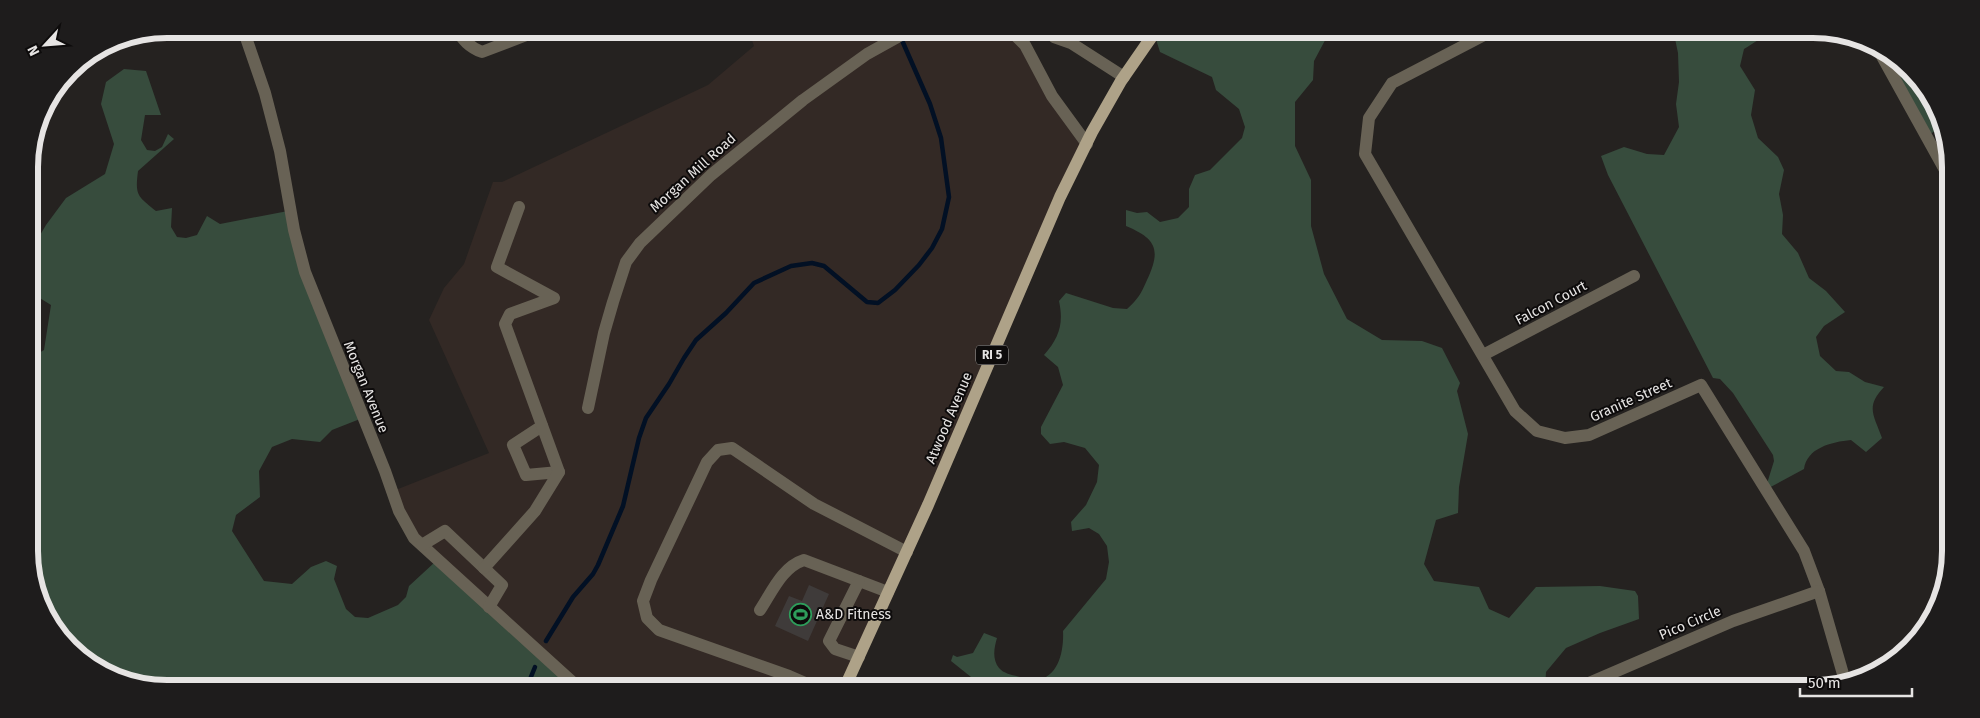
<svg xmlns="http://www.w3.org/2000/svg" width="1980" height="718" font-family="'Fira Sans',sans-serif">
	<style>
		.built { fill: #332925 }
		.green { fill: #374c3d }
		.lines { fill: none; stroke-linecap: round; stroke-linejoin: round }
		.stream { stroke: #021024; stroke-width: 4.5 }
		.building { fill: #3f3b3a }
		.minor { stroke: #686255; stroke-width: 12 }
		.major { stroke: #aea288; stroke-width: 12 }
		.labels { text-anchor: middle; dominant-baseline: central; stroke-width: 4; stroke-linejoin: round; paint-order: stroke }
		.shield { fill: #0d0b0b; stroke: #a5a3a2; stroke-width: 1 }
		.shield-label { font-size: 12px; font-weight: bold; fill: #e6e4e3 }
		.street-label { font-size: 14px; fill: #e6e4e3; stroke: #0d0b0b }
		.poi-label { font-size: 14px; fill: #e6e4e3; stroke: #0d0b0b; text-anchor: start }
		.rim { fill: none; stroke: #e6e4e3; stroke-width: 6 }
	</style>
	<rect width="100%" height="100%" fill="#252220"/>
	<!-- built -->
	<path class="built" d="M751,29H872L881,44L911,29H1007L1084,140L843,689H579L435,562L393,491L489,453L429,320L444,288L464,264L493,182H502L708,85L754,46L749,32Z"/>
	<!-- green -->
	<g class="green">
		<path d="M872,29H911L881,44Z"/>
		<path d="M1157,29H1326L1330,31L1314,61L1313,80L1295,102V146L1311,180V226L1324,274L1347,319L1382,340L1422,341L1442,348L1460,383L1457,391L1468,434L1459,487L1458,513L1436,520L1424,564L1434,581L1479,587L1489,609L1509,618L1536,587L1600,586L1635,591L1638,596L1639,619L1600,633L1566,648L1546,672L1545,689H1061L1055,684L1033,689H986L951,661L953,655L957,657L973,653L984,633L997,638C994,648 992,659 999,668C1004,674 1013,675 1020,677C1025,678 1031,680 1036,680C1059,678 1064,650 1063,631L1106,579L1109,562L1107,546L1099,534L1089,528L1072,531L1071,522L1086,505L1097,482L1099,465L1085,448L1064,442L1050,444L1041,434V427L1063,385L1058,367L1044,355C1059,338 1064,324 1059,301L1066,293L1113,308L1127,309C1138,299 1141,294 1147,280C1161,250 1157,239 1126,226V210L1137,213L1147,212L1160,222L1178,218L1189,207V189L1195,175L1210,170L1242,138L1245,127L1239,109L1216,90L1212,77L1160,52L1154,33Z"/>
		<path d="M1673,29H1797L1788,39C1772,27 1758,41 1744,49L1740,66L1755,90L1751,115L1758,138L1778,157L1784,170L1779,194L1783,215L1782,234L1798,253L1809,278L1826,291L1845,312L1824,326L1816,337L1820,356L1836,371L1849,372L1865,382L1884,387C1865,407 1874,415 1882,438L1866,452L1851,440C1831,442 1807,448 1804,469L1765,490L1774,461L1773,455L1733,393L1720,379L1713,378L1608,175L1601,156L1624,147L1647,154L1664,155L1679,127L1676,104L1679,82L1678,53Z"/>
		<path d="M1874,46L1917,76L1941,128L1928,135Z"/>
		<path d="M124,69L146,71L161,115H145L141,140L147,150L155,151L162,147L168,134L174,139L138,171C135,195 137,196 156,211L172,208L171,227L177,237L186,238L197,235L207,216L220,224L288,211L360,419L332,430L320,442L292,439L272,447L259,471L260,497L236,515L232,531L264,581L292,584L311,567L326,561L337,566L334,579L346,609L355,617L368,618L398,605L406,597L409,586L435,562L579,689H166L122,682L63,643L31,578L30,358L44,350L51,305L30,292V252L46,225L66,198L105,174L114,144L101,104L106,82Z"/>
	</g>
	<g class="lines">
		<!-- stream -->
		<g class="stream">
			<path d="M546,641L573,597L593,574L598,565L623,506L639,438L646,418L669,384L684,358L696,340L726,313L754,283L791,266L812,263L824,266L867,302L878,303L895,290L919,265L932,248L942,229L949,197L941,138L930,104L897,29"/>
			<path d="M526,689L535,667"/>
		</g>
	</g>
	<!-- building -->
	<path class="building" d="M809,585L829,594L808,641L775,626L789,596L802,601Z"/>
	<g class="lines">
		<!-- minor -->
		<g class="minor">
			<path d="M243,29L265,93L280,151L294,230L305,272L385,471L399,511L414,538L580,689"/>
			<path d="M456,29C463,40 469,47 482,52L542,29"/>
			<path d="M1009,29L1025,45L1052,96L1087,144"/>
			<path d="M1048,29L1054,37L1071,43L1124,77"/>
			<path d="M1549,29L1541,34L1490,32L1392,83L1369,118L1365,154L1515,411L1537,431L1565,438L1589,435L1701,385L1804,551L1819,591L1845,681"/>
			<path d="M1878,49L1950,179"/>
			<path d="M1483,355L1634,276"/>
			<path d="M588,408L604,333L613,302L626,262L640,243L711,175L803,100L867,54L912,29"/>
			<path d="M542,426L513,445L526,475L559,472"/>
			<path d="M422,545L445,531L502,585L489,607"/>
			<path d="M484,568L535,511L559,472L505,324L510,314L554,298L497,267L519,207"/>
			<path d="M760,610C772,592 782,567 804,560L888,592"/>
			<path d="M859,657L835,649L829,641L859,581"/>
			<path d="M1889,664L1898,660"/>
			<path d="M819,689L789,676L659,630L647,618L643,601L651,580L707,462L718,450L732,448L814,504L907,552"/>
			<path d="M1575,689L1733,621L1819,591"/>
		</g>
		<!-- major -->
		<path class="major" d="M844,689L928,505L1060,197L1092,132L1121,81L1157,29"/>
	</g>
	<!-- icons -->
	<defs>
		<symbol id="stadium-ring" viewBox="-11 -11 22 22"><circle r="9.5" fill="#0d0b0b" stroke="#2e9e5b" stroke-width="1.5"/><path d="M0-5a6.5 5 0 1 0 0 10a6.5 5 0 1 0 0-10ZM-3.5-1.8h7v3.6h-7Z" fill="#2e9e5b"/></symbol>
	</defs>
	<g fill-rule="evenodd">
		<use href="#stadium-ring" x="788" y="602" width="25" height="25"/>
	</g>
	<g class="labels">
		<!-- shield labels -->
		<rect class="shield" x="976" y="345.5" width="32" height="19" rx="4"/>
		<g class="shield-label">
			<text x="992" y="355">RI 5</text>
		</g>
		<!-- street labels -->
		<g class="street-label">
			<text transform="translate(693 173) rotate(-42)">Morgan Mill Road</text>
			<text transform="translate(1551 303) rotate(-28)">Falcon Court</text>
			<text transform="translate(366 387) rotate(68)">Morgan Avenue</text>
			<text transform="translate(1631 400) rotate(-24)">Granite Street</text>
			<text transform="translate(949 418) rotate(-67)">Atwood Avenue</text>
			<text transform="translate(1690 623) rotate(-23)">Pico Circle</text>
		</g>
		<!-- poi labels -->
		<g class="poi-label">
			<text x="816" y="614">A&amp;D Fitness</text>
		</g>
	</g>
	<!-- crop -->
	<path d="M0 0H1980V718H0ZM167 38H1813A129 129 0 0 1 1942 167V551A129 129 0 0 1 1813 680H167A129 129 0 0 1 38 551V167A129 129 0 0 1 167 38Z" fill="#1e1c1c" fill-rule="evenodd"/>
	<path class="rim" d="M167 38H1813A129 129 0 0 1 1942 167V551A129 129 0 0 1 1813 680H167A129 129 0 0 1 38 551V167A129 129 0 0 1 167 38Z"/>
	<!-- north arrow -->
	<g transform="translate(45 45) rotate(244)" stroke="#0d0b0b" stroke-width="4" paint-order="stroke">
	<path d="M0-4L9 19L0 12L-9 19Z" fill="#e6e4e3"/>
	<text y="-8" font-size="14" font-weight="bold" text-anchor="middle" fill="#e6e4e3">N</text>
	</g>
	<!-- scale -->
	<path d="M1800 688v8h112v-8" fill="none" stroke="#e6e4e3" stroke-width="2.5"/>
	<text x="1808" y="688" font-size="15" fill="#e6e4e3" stroke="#0d0b0b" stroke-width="4" paint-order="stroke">50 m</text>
</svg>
